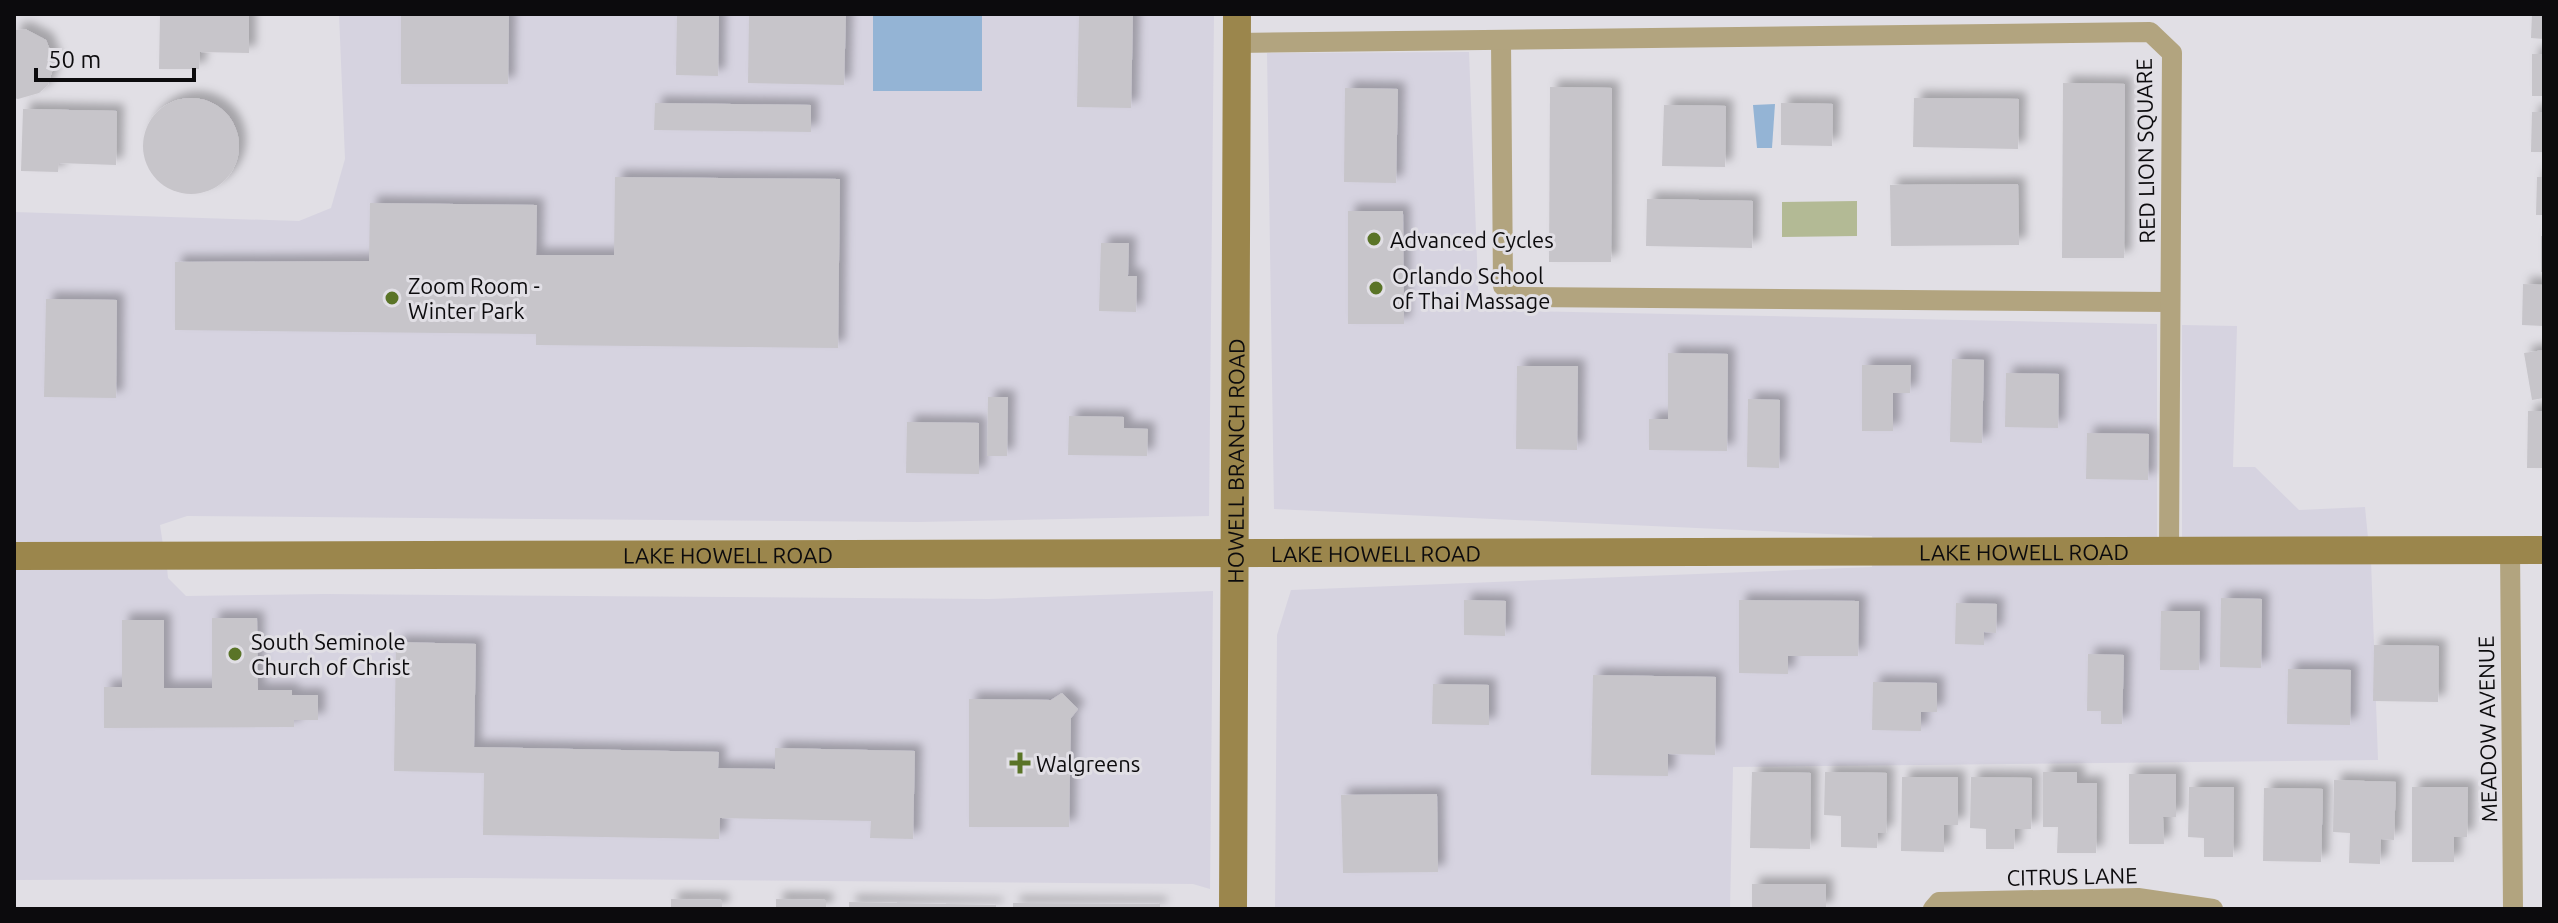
<svg xmlns="http://www.w3.org/2000/svg" width="2558" height="923" font-family="Ubuntu,sans-serif">
	<style>
		.built { fill: #d6d3e0 }
		.green { fill: #b3ba95 }
		.water { fill: #94b4d5 }
		.building { fill: #c7c5ca; filter: url(#shadow) }
		.lines { fill: none; stroke-linecap: round; stroke-linejoin: round }
		.street { stroke: #b2a47f; stroke-width: 20 }
		.secondary { stroke: #9b864c; stroke-width: 28 }
		.poi-dot { fill: #5a7427; stroke: #e1dfe5; stroke-width: 3 }
		.labels { text-anchor: middle; dominant-baseline: central; stroke-width: 6; stroke-linejoin: round; paint-order: stroke }
		.street-label { font-size: 22px; fill: #0c0b0d; stroke: #e1dfe5 }
		.poi-label { font-size: 22px; fill: #0c0b0d; stroke: #e1dfe5; text-anchor: start }
	</style>
	<defs>
		<filter id="shadow"><feDropShadow dx="7" dy="-7" stdDeviation="4" flood-color="#0004"/></filter>
	</defs>
	<rect width="100%" height="100%" fill="#e1dfe5"/>
	<!-- built -->
	<g class="built">
		<path d="M339,14H1214L1209,516L918,522L187,516L160,525L163,545L14,546V212L299,221L331,208L345,159Z"/>
		<path d="M1469,52L1479,310L2157,324V540L1873,541L1872,536L1274,509L1267,53Z"/>
		<path d="M2182,325L2237,326L2233,467H2255L2299,510L2365,507L2368,538L2182,540Z"/>
		<path d="M2371,560L2378,760L1733,767L1730,909H1275L1277,635L1291,590L1872,567V563Z"/>
		<path d="M14,567H167L168,578L186,596L325,594L989,599L1213,591L1210,889L1193,884L469,878L14,880Z"/>
	</g>
	<!-- green -->
	<path class="green" d="M1857,201V236L1782,237V202Z"/>
	<!-- water -->
	<g class="water">
		<rect x="873" y="14" width="109" height="77"/>
		<path d="M1775,104L1772,148H1757L1753,105Z"/>
	</g>
	<!-- building -->
	<g class="building">
		<path d="M160,14H249V53L200,52L199,69H159Z"/>
		<path d="M401,14H509L508,84H401Z"/>
		<path d="M677,14H719L718,76L676,75Z"/>
		<path d="M749,14H846L844,85L748,83Z"/>
		<path d="M1079,14H1133L1131,108L1077,107Z"/>
		<path d="M2532,14H2544V39L2531,38Z"/>
		<path d="M25,29L46,40L55,62L48,85L39,93L18,99L14,98V30Z"/>
		<rect x="2532" y="54" width="12" height="42"/>
		<path d="M2063,83L2125,84L2124,258H2062Z"/>
		<path d="M1550,87L1612,88L1611,262H1549Z"/>
		<path d="M1345,88L1398,89L1396,183L1344,182Z"/>
		<path d="M1914,98L2019,99L2018,149L1913,147Z"/>
		<circle cx="191" cy="146" r="48"/>
		<path d="M655,103L811,105V132L654,130Z"/>
		<path d="M1781,103L1833,104L1832,146L1781,145Z"/>
		<path d="M1664,105L1726,106L1725,167L1662,166Z"/>
		<path d="M23,109L117,111L116,165L59,163L58,172L21,171Z"/>
		<path d="M2532,112H2544V152H2531Z"/>
		<path d="M615,177L840,179L838,348L536,345V334L175,330V262L369,261L370,203L537,205L536,255H614Z"/>
		<path d="M2537,177H2544V215H2536Z"/>
		<path d="M2018,184L2019,245L1891,246L1890,185Z"/>
		<path d="M1647,199L1753,201L1752,248L1646,246Z"/>
		<path d="M1348,211H1403L1404,324H1348Z"/>
		<rect x="2541" y="236" width="3" height="36"/>
		<path d="M1101,243H1129L1128,276H1137L1136,312L1099,311Z"/>
		<path d="M2523,284L2544,285V326L2522,325Z"/>
		<path d="M46,299L117,300L116,398L44,397Z"/>
		<path d="M2544,350V398L2532,400L2524,353Z"/>
		<path d="M1668,353L1728,354L1727,451L1649,450V419H1668Z"/>
		<path d="M1952,359L1984,360L1982,443L1950,442Z"/>
		<path d="M1862,365H1911L1910,393H1893V431H1862Z"/>
		<path d="M1517,366H1578L1577,450L1516,449Z"/>
		<path d="M2006,373L2059,374L2058,428L2005,427Z"/>
		<path d="M988,397H1008L1007,456H987Z"/>
		<path d="M1748,399L1780,400L1779,468L1747,467Z"/>
		<path d="M2528,411H2544V468H2527Z"/>
		<path d="M1069,416L1124,417V428L1148,429L1147,456L1068,455Z"/>
		<path d="M907,422L979,423V474L906,473Z"/>
		<path d="M2087,433L2149,434L2148,480L2086,479Z"/>
		<path d="M2221,598L2262,599L2261,668L2220,667Z"/>
		<path d="M1464,600L1506,601L1505,636L1464,635Z"/>
		<path d="M1739,600L1859,601L1858,656H1788V674L1739,673Z"/>
		<path d="M1956,603L1997,604L1996,633L1984,632V645L1955,644Z"/>
		<path d="M2161,611H2200L2199,670H2160Z"/>
		<path d="M212,618H257L258,690H292V695H318V720H294V727L104,728V687H122V620H164V688H212Z"/>
		<path d="M396,642L476,644L474,747L719,752L718,768L775,769V748L915,751L913,839L870,838L871,821L720,818L719,839L483,835L484,773L394,771Z"/>
		<path d="M2374,645L2439,646L2438,702L2373,701Z"/>
		<path d="M2088,654L2124,655L2122,724H2101V711H2087Z"/>
		<path d="M2288,669L2351,670L2350,725L2287,724Z"/>
		<path d="M1593,675L1716,677L1715,755L1668,754V776L1591,775Z"/>
		<path d="M1873,682L1937,683V712H1921V731L1872,730Z"/>
		<path d="M1433,684L1489,685V725L1432,724Z"/>
		<path d="M1062,693L1078,709L1071,718L1069,827H969V699L1051,700Z"/>
		<path d="M1752,772L1811,773L1810,849L1750,848Z"/>
		<path d="M1825,772L1887,773L1886,833H1878L1877,848L1841,847V816L1824,815Z"/>
		<path d="M2043,772H2077V783H2097L2096,853H2057L2058,827H2043Z"/>
		<path d="M2129,774H2176V817H2163L2164,844H2129Z"/>
		<path d="M1902,777H1958V825H1944V852L1901,851Z"/>
		<path d="M1971,777L2032,778L2031,829H2015L2014,849H1986V829L1970,828Z"/>
		<path d="M2334,780L2396,782L2394,840L2381,839L2380,864L2349,863L2350,833L2333,832Z"/>
		<path d="M2189,787H2234L2233,857H2204V838L2188,837Z"/>
		<path d="M2412,787H2468L2467,837H2454V862H2412Z"/>
		<path d="M2264,788L2323,789L2321,862L2263,861Z"/>
		<path d="M1437,794L1438,872L1343,873L1341,795Z"/>
		<rect x="1752" y="884" width="74" height="25"/>
		<path d="M671,899L722,900V909H671Z"/>
		<path d="M776,899L826,900V909H776Z"/>
		<path d="M849,902L996,905V909H849Z"/>
		<path d="M1013,903L1160,904V909H1013Z"/>
	</g>
	<g class="lines">
		<!-- street -->
		<g class="street">
			<path d="M1501,41L1503,286L1518,297L2170,302"/>
			<path d="M1236,43L2150,32L2172,53L2169,551"/>
			<path d="M2510,548L2513,909"/>
			<path d="M1933,909L1939,902L2138,898L2213,909"/>
		</g>
		<!-- secondary -->
		<g class="secondary">
			<path id="s1" d="M14,556L2544,550"/>
			<path id="s2" d="M1233,909L1237,14"/>
		</g>
	</g>
	<!-- markers -->
	<g class="poi-dot">
		<circle cx="1374" cy="239" r="8"/>
		<circle cx="1376" cy="288" r="8"/>
		<circle cx="392" cy="298" r="8"/>
		<circle cx="235" cy="654" r="8"/>
		<path d="M1016 751h8v8h8v8h-8v8h-8v-8h-8v-8h8z"/>
	</g>
	<g class="labels">
		<!-- street labels -->
		<g class="street-label">
			<text transform="translate(2145 151) rotate(-91)">RED LION SQUARE</text>
			<text stroke="none"><textPath href="#s2" startOffset="448">HOWELL BRANCH ROAD</textPath></text>
			<text stroke="none"><textPath href="#s1" startOffset="2010">LAKE HOWELL ROAD</textPath></text>
			<text stroke="none"><textPath href="#s1" startOffset="1362">LAKE HOWELL ROAD</textPath></text>
			<text stroke="none"><textPath href="#s1" startOffset="714">LAKE HOWELL ROAD</textPath></text>
			<text transform="translate(2487 729) rotate(-91)">MEADOW AVENUE</text>
			<text transform="translate(2072 876) rotate(-1)">CITRUS LANE</text>
		</g>
		<!-- poi labels -->
		<g class="poi-label">
			<text x="1390" y="239">Advanced Cycles</text>
			<text x="1392" y="275">Orlando School<tspan x="1392" dy="25">of Thai Massage</tspan></text>
			<text x="408" y="285">Zoom Room -<tspan x="408" dy="25">Winter Park</tspan></text>
			<text x="251" y="641">South Seminole<tspan x="251" dy="25">Church of Christ</tspan></text>
			<text x="1036" y="763">Walgreens</text>
		</g>
	</g>
	<!-- border -->
	<rect width="2558" height="923" fill="none" stroke="#0c0b0d" stroke-width="32"/>
	<!-- scale -->
	<path d="M36 68v12h158v-12" fill="none" stroke="#0c0b0d" stroke-width="4"/>
	<text x="48" y="68" font-size="24" fill="#0c0b0d" stroke="#e1dfe5" stroke-width="6" paint-order="stroke">50 m</text>
</svg>
